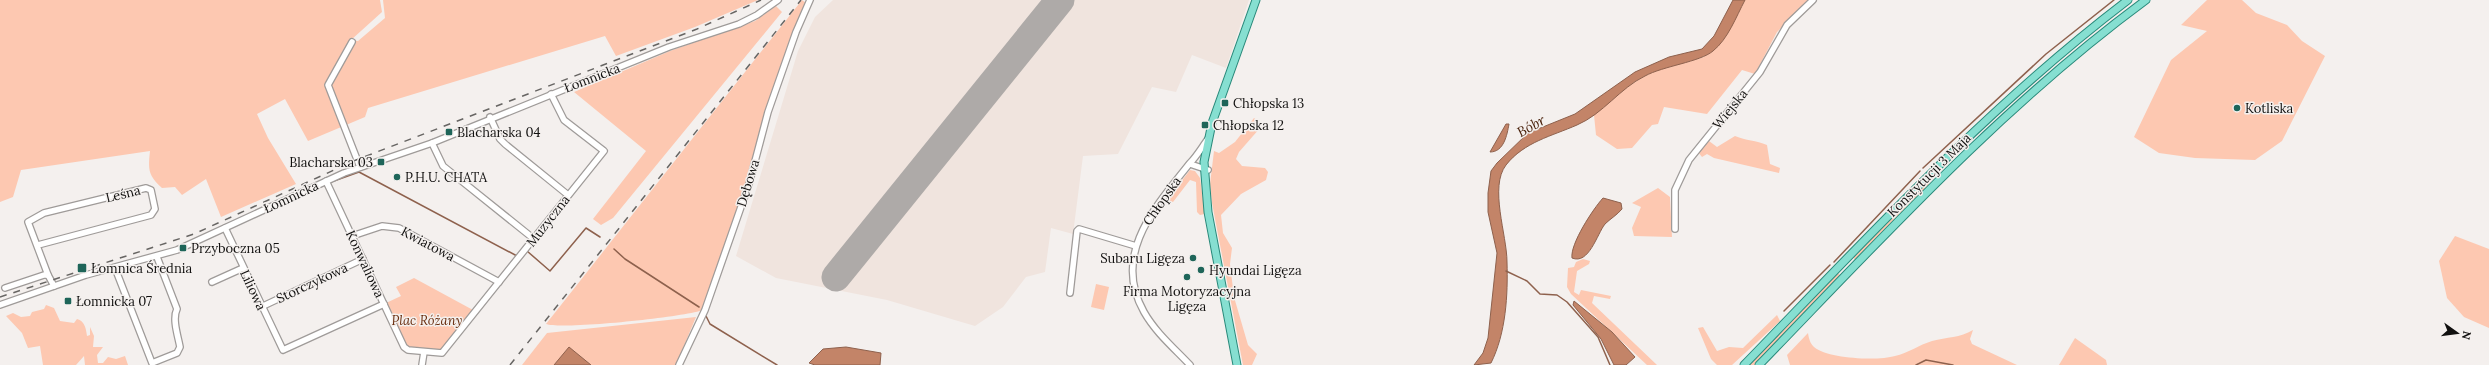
<svg xmlns="http://www.w3.org/2000/svg" width="2489" height="365" font-family="Lora,serif">
	<style>
		.built { fill: #f0e4de }
		.green { fill: #fdc8b1 }
		.water { fill: #c38468; stroke: #8e614d }
		.lines { fill: none; stroke-linecap: round; stroke-linejoin: round }
		.stream { stroke: #8e614d; stroke-width: 1.5 }
		.runway { stroke: #aeaaa8; stroke-width: 29 }
		.minor-casing { stroke: #9f9b99; stroke-width: 8 }
		.major-casing { stroke: #29897a; stroke-width: 9 }
		.minor { stroke: #fff; stroke-width: 5.5 }
		.major { stroke: #86dfd1; stroke-width: 7 }
		.rail { stroke: #676563; stroke-width: 1.5; stroke-dasharray: 7 7; stroke-linecap: butt }
		.poi-dot { fill: #1e6559; stroke: #f4f0ee; stroke-width: 1.5 }
		.labels { text-anchor: middle; dominant-baseline: central; stroke-width: 3; stroke-linejoin: round; paint-order: stroke }
		.street-label { font-size: 13px; fill: #11100f; stroke: #f4f0ee }
		.poi-label { font-size: 13px; fill: #11100f; stroke: #f4f0ee; text-anchor: start }
		.park-label { font-size: 13px; font-style: italic; fill: #6a2f10; stroke: #f4f0ee }
		.water-label { font-size: 14px; font-style: italic; fill: #471e08; stroke: #f4f0ee }
	</style>
	<rect width="100%" height="100%" fill="#f4f0ee"/>
	<!-- built -->
	<path class="built" d="M833,0H1249L1226,68L1192,55L1176,92L1152,87L1118,154L1083,156L1073,234L1051,228L1045,272L1026,277L1003,307L975,326L887,300L776,278L736,256L798,51L815,17Z"/>
	<!-- green -->
	<g class="green">
		<path d="M0,0H380L382,12L351,40L358,41L385,18L383,0H758L695,27L616,56L605,36L368,108L365,117L308,141L285,99L257,114L268,138L296,184L221,217L206,179L182,195L175,187L162,188C148,175 148,170 150,151L21,170L13,197L0,202Z"/>
		<path d="M802,0L806,3L765,114L745,187L703,310C685,317 562,330 546,324Z"/>
		<path d="M1745,0H1810L1777,32L1755,74L1742,70L1707,114L1664,107L1658,124L1652,125L1632,148L1617,149L1596,135L1594,115C1610,101 1627,85 1645,76C1663,66 1682,64 1701,58C1719,52 1736,16 1745,0Z"/>
		<path d="M2207,0H2242L2256,13L2287,25L2302,41L2325,56L2282,141L2255,160L2195,158L2159,153L2134,137L2171,60L2207,31L2181,25Z"/>
		<path d="M776,6L782,12L613,218L601,225L593,219L646,151L574,92L670,51L755,21Z"/>
		<path d="M1254,118L1258,121L1260,128L1239,152L1236,159L1242,166L1265,168L1268,172L1266,180L1241,194L1221,215L1223,233L1232,248L1230,264L1234,297L1248,345L1257,354L1252,365H1243L1212,203L1210,184L1214,151L1219,153L1235,142Z"/>
		<path d="M1735,136C1746,141 1756,140 1767,145L1770,164L1780,168L1779,173L1714,158L1707,154L1702,157L1698,152L1709,141L1717,147Z"/>
		<path d="M1190,170L1195,171L1200,178L1205,214L1200,215L1197,212L1196,182L1190,180L1173,202L1167,200Z"/>
		<path d="M1927,178L1931,183L1856,261L1852,256Z"/>
		<path d="M1658,188L1670,197L1672,237L1634,236L1632,228L1641,207L1632,203Z"/>
		<path d="M2455,236L2489,249V328L2464,317L2447,298L2439,261Z"/>
		<path d="M1583,259L1590,261L1589,264L1577,271L1574,292L1579,295L1581,290L1611,296L1610,299L1594,296L1592,303L1657,365H1647L1571,294L1567,287L1568,268L1574,267L1576,262Z"/>
		<path d="M1837,272L1841,276L1756,365H1747Z"/>
		<path d="M414,278L473,310L440,352L408,347L386,303L401,296L396,287Z"/>
		<path d="M1096,284L1109,287L1104,310L1091,307Z"/>
		<path d="M46,305L54,308L60,321L74,323L77,319C85,321 86,329 87,336L90,335V327L94,336L93,347H103L97,355L98,363H103L108,357L116,359L125,356L128,365H85L84,356L76,365H43L40,346L28,348L22,333L6,316L13,313L21,317L30,316L32,312L44,309Z"/>
		<path d="M1777,315L1780,321L1732,365H1717L1711,359L1698,328L1703,327L1717,351L1729,347L1743,348Z"/>
		<path d="M696,317L676,365H522L547,333Z"/>
		<path d="M1973,330L1970,339L1972,344L2017,365H1790L1787,355L1808,333C1809,339 1810,343 1814,347C1828,359 1878,361 1895,356C1908,353 1919,345 1932,341C1947,337 1960,338 1973,330Z"/>
		<path d="M2075,338L2106,360L2107,365H2059Z"/>
	</g>
	<!-- water -->
	<g class="water">
		<path d="M1733,0H1745C1736,17 1728,39 1713,51C1700,62 1663,66 1645,76C1620,88 1603,114 1577,125C1552,136 1524,142 1506,165C1489,187 1507,235 1507,262C1508,295 1506,333 1491,363L1474,365L1483,353L1488,338L1497,253L1488,212V193L1491,171L1497,163L1528,133L1575,114L1635,72L1669,57L1702,49L1714,36Z"/>
		<path d="M1506,124H1509C1507,135 1504,152 1490,152Z"/>
		<path d="M1603,198L1621,203L1622,209C1617,215 1610,219 1605,224C1597,234 1589,265 1572,258C1570,244 1593,209 1603,198Z"/>
		<path d="M1574,301L1612,332L1635,357L1626,365H1614L1601,339L1573,305Z"/>
		<path d="M569,347L591,365H554Z"/>
		<path d="M846,347L881,353L880,365H815L809,363L823,349Z"/>
	</g>
	<g class="lines">
		<!-- stream -->
		<g class="stream">
			<path d="M1923,168L2046,54L2114,0"/>
			<path d="M331,182L359,172L517,256"/>
			<path d="M614,249L625,259L699,307"/>
			<path d="M527,251L550,271L586,228L600,237"/>
			<path d="M1834,262L1920,171"/>
			<path d="M1506,271L1527,281L1540,294L1557,295L1567,302L1598,337L1610,365"/>
			<path d="M1784,311L1830,265"/>
			<path d="M706,316L710,324L777,365"/>
			<path d="M1916,365L1926,360L1953,365"/>
		</g>
		<!-- runway -->
		<path class="runway" d="M836,277L1060,0"/>
		<defs>
			<g id="minor">
				<path d="M352,42L328,85L360,167"/>
				<path d="M490,117L500,139L505,144L568,195"/>
				<path d="M432,143L443,166L534,239"/>
				<path d="M1190,164L1208,170"/>
				<path d="M326,181L404,347L408,350L442,353L604,151L564,120L551,94"/>
				<path d="M225,228L283,350L384,304"/>
				<path d="M1675,229V190L1689,160L1760,72L1787,25L1813,0"/>
				<path d="M352,236L382,226L399,228L499,282"/>
				<path d="M38,245L151,215L155,209L151,190L146,188L44,213L28,222L48,275"/>
				<path d="M115,268L152,363L177,353L180,347C178,336 172,319 177,309L157,257"/>
				<path d="M212,282L243,268"/>
				<path d="M5,288L44,275H48L54,286"/>
				<path d="M1070,293L1077,231L1079,229L1136,246"/>
				<path d="M0,305L86,275L177,250L344,173L432,143L669,47L739,24L757,15L778,0"/>
				<path d="M261,307L363,259"/>
				<path d="M422,365L424,352"/>
				<path d="M679,365L705,310L749,184L768,112L796,32L810,0"/>
				<path d="M1190,365C1174,348 1156,333 1144,312C1111,254 1156,206 1190,163C1197,156 1202,147 1208,139"/>
			</g>
			<g id="major">
				<path d="M1237,365L1208,212L1204,162L1212,123L1256,0"/>
				<path d="M1744,365C1867,238 1986,108 2128,0"/>
				<path d="M1759,365C1883,237 2002,106 2146,0"/>
			</g>
		</defs>
		<!-- minor casing -->
		<use href="#minor" class="minor-casing"/>
		<!-- major casing -->
		<use href="#major" class="major-casing"/>
		<!-- minor -->
		<use href="#minor" class="minor"/>
		<!-- major -->
		<use href="#major" class="major"/>
		<!-- rail -->
		<g class="rail">
			<path d="M0,297L194,234L356,160L697,29L761,0"/>
			<path d="M510,365L801,0"/>
		</g>
	</g>
	<!-- markers -->
	<g class="poi-dot">
		<rect x="1221" y="99" width="8" height="8" rx="2"/>
		<circle cx="2237" cy="108" r="4"/>
		<rect x="1201" y="121" width="8" height="8" rx="2"/>
		<rect x="445" y="128" width="8" height="8" rx="2"/>
		<rect x="377" y="158" width="8" height="8" rx="2"/>
		<circle cx="397" cy="177" r="4"/>
		<rect x="179" y="244" width="8" height="8" rx="2"/>
		<circle cx="1193" cy="258" r="4"/>
		<rect x="77" y="263" width="10" height="10" rx="2"/>
		<circle cx="1201" cy="270" r="4"/>
		<circle cx="1187" cy="277" r="4"/>
		<rect x="64" y="297" width="8" height="8" rx="2"/>
	</g>
	<g class="labels">
		<!-- street labels -->
		<g class="street-label">
			<text transform="translate(592 78) rotate(-21)">Łomnicka</text>
			<text transform="translate(1730 109) rotate(-51)">Wiejska</text>
			<text transform="translate(1929 175) rotate(-45)">Konstytucji 3 Maja</text>
			<text transform="translate(748 183) rotate(-73)">Dębowa</text>
			<text transform="translate(123 194) rotate(-14)">Leśna</text>
			<text transform="translate(291 197) rotate(-25)">Łomnicka</text>
			<text transform="translate(1162 201) rotate(-55)">Chłopska</text>
			<text transform="translate(548 221) rotate(-52)">Muzyczna</text>
			<text transform="translate(428 244) rotate(28)">Kwiatowa</text>
			<text transform="translate(365 264) rotate(65)">Konwaliowa</text>
			<text transform="translate(312 283) rotate(-25)">Storczykowa</text>
			<text transform="translate(253 290) rotate(65)">Liliowa</text>
		</g>
		<!-- poi labels -->
		<g class="poi-label">
			<text x="1233" y="103">Chłopska 13</text>
			<text x="2245" y="108">Kotliska</text>
			<text x="1213" y="125">Chłopska 12</text>
			<text x="457" y="132">Blacharska 04</text>
			<text x="373" y="162" text-anchor="end">Blacharska 03</text>
			<text x="405" y="177">P.H.U. CHATA</text>
			<text x="191" y="248">Przyboczna 05</text>
			<text x="1185" y="258" text-anchor="end">Subaru Ligęza</text>
			<text x="91" y="268">Łomnica Średnia</text>
			<text x="1209" y="270">Hyundai Ligęza</text>
			<text x="1187" y="291" text-anchor="middle">Firma Motoryzacyjna<tspan x="1187" dy="15">Ligęza</tspan></text>
			<text x="76" y="301">Łomnicka 07</text>
		</g>
		<!-- park labels -->
		<g class="park-label">
			<text x="427" y="320">Plac Różany</text>
		</g>
		<!-- water labels -->
		<g class="water-label">
			<text transform="translate(1531 126) rotate(-29)">Bóbr</text>
		</g>
	</g>
	<!-- north arrow -->
	<g transform="translate(2457 333) rotate(104)" stroke="#f4f0ee" stroke-width="3" paint-order="stroke">
	<path d="M0-3L7 15L0 10L-7 15Z" fill="#11100f"/>
	<text y="-6" font-size="11" font-weight="bold" text-anchor="middle" fill="#11100f">N</text>
	</g>
</svg>
